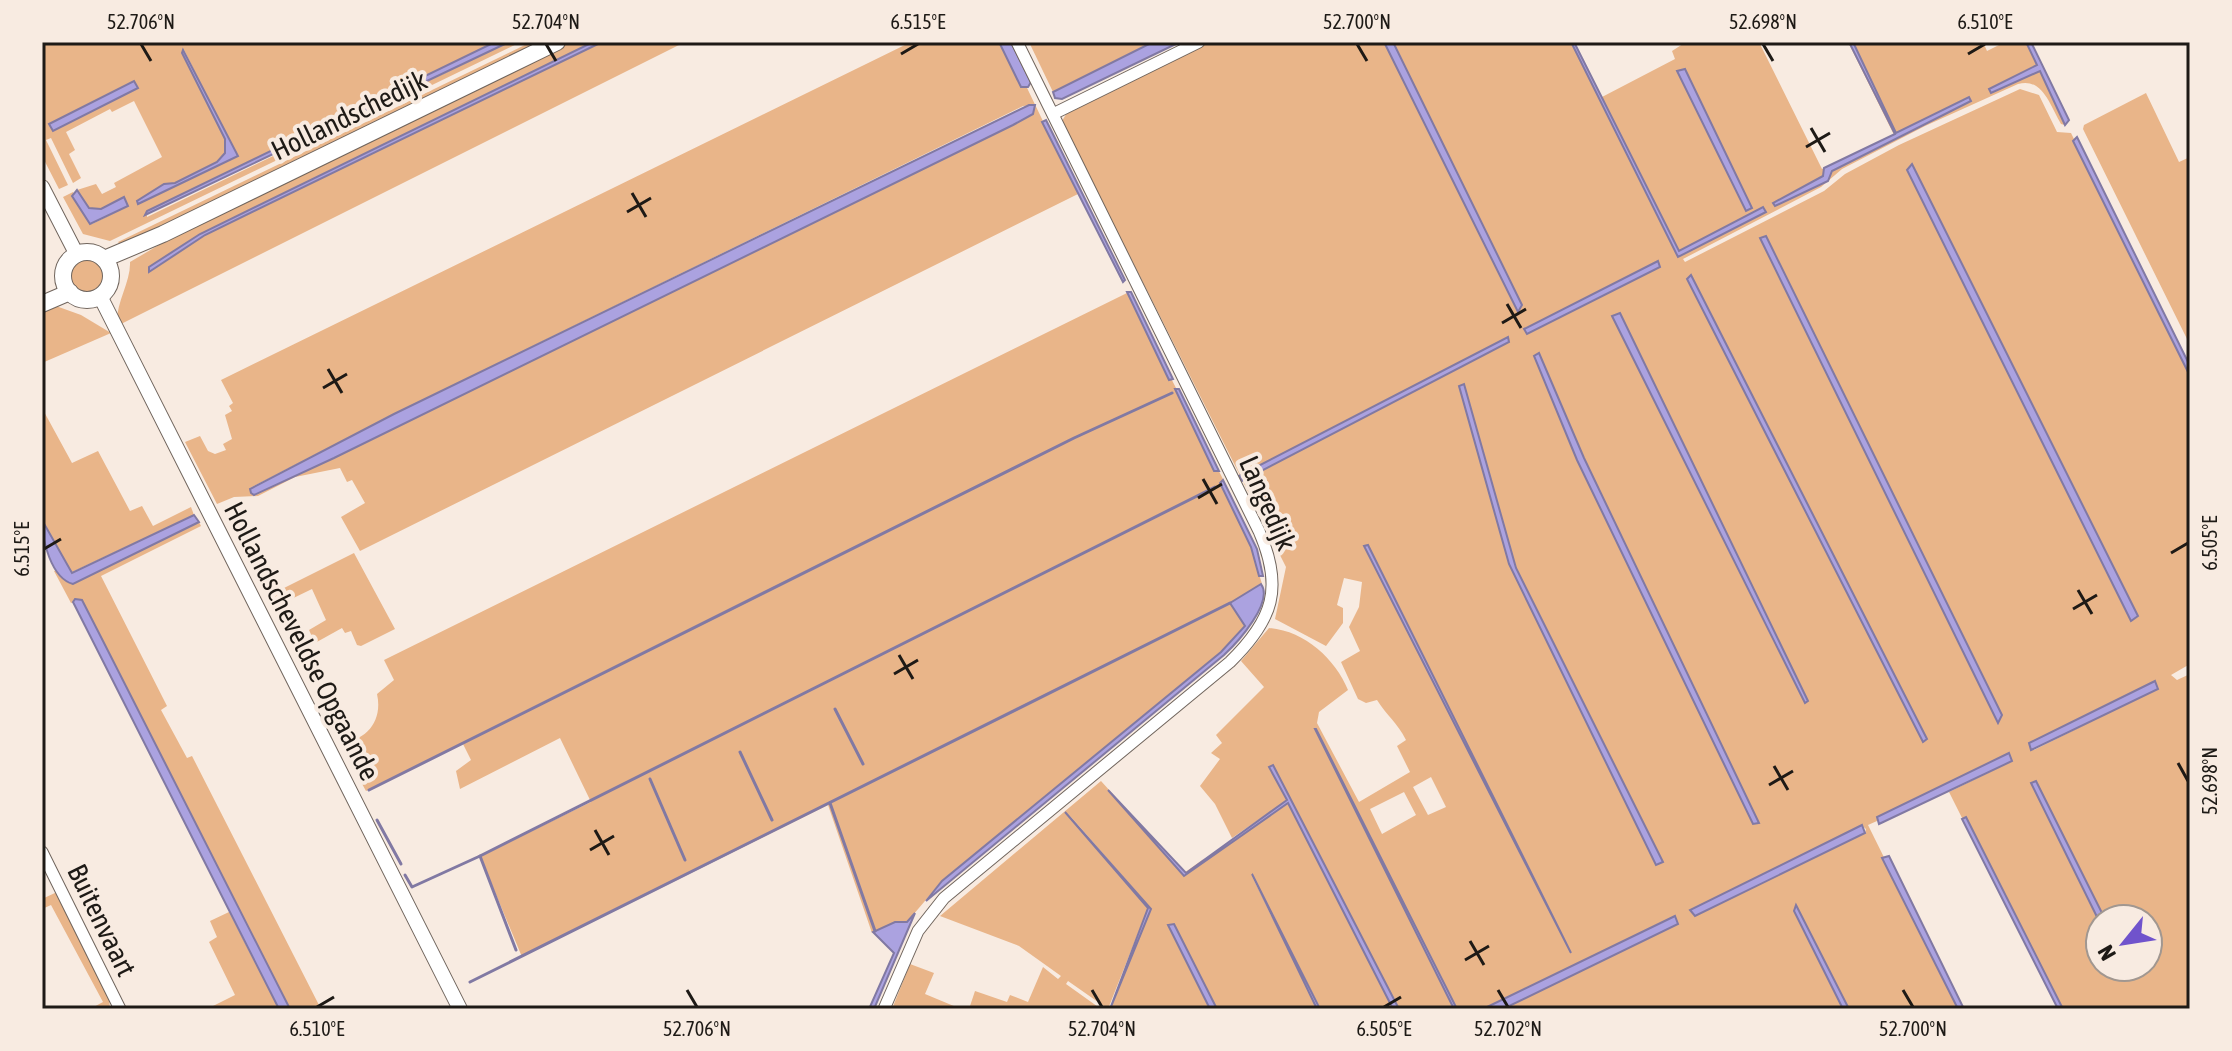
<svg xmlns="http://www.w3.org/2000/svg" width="2232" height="1051" font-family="'Asap Condensed',sans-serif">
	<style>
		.green { fill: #e9b589; fill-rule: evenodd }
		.water { fill: #aba2e0; stroke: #8179a3; stroke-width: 2 }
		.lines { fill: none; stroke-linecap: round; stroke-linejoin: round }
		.stream { stroke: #8179a3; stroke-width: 3 }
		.minor-casing { stroke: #70655d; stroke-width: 13 }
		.tertiary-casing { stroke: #70655d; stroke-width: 16 }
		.secondary-casing { stroke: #70655d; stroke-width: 18 }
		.minor { stroke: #fff; stroke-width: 11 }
		.tertiary { stroke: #fff; stroke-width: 14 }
		.secondary { stroke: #fff; stroke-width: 16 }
		.ticks { fill: none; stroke: #1e1a16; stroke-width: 3 }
		.labels { text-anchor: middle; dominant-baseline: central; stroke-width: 8; stroke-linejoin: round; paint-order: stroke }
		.street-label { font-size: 28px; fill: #1e1a16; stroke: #f8ebe1 }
		.neatline { fill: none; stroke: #1e1a16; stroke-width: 3 }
		.ticks-label { font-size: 20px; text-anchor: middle; fill: #1e1a16 }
	</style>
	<rect width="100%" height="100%" fill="#f8ebe1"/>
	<!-- green -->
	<g class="green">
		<path d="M42,42H495L147,211V217L509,42H521L110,241L83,234L63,197L73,192L92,224L128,206L123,197L101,209L89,208L77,190L96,184L102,194L116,187L114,183L162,157L134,101L112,112L110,109L66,132L75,150L69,154L81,178L73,183L51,138L46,140L68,185L59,189L42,156ZM183,50H184L237,156L219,161L225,153V139ZM133,82L137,89L53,130L50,124Z"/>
		<path d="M531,42H543L121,246L118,242Z"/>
		<path d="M569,42H593L200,234L149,269L151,271L205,235L602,42H685L117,326C115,304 131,282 130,262L181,232Z"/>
		<path d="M911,42H1005L1078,194L360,551L341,517L365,503L352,480L347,482L340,468L295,477L258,496L234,497L217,504L185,442L200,436L208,451L215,454L226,450L223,444L232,439L225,415L232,411L229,406L233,403L221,380ZM1034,105L1033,114L1013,125L334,458L254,495L250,488L394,414L1023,106Z"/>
		<path d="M1029,42H1155L1053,92Z"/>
		<path d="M1210,42H1574L1602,97L1675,59L1672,51L1686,42H1759L1822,169L1894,135L1848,42H1983L1987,51L2005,42H2026L2065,125L2061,124C2050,105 2042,77 2018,84L1925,126L1842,169L1821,187L1683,259L1685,262L1824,191L1845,174L1899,145L2020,89L2039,95L2057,132L2071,133L2190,376V664L2171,675L2177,680L2190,674V1009H2058L1949,792L2012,761L1868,825L1959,1009H1503L1678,924L1675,916L1483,1009H1457L1316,729L1454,1009H1321L1251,874L1317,1009H1110L1151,909L1066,811L1148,908L1108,1009L1068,981L1066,984L1101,1009H969L975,991L1007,1002L1010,995L1028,1002L1043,967L1058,979L1061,976L1019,946L940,916L1101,781L1184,873L1205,858L1184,876L1288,803L1286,801L1232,838L1215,804L1200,786L1220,759L1211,753L1222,743L1216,735L1264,687L1241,661L1269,628C1305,631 1335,659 1348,690L1319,712L1317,723L1359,802L1410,772L1397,746L1406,740C1397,722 1387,716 1377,700L1366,703L1358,699L1341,662L1360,651L1349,627L1359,607L1362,582L1344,578L1337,605L1343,608V623L1326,646L1275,619L1286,567L1062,121L1068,111ZM2160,687L2034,750L2029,745ZM1431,777L1446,807L1428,815L1413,787ZM1404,792L1416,815L1382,834L1370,809ZM1861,825L1866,829L1865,833L1695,915L1690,911ZM2100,919H2148V967H2100Z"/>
		<path d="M2146,93L2179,162L2190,157V345L2083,129L2084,125Z"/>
		<circle cx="87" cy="276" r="16"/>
		<path d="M1127,293L1224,481L1220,483L1251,547L1262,584L1231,603L1245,626L1221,652L942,881L907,922L899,921L872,933L828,805L522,957L480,856L591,802L560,738L460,789L456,771L471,760L463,744L366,791L339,742C367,742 383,720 377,694L394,680L384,660Z"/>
		<path d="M56,306L81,315L111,333L42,363V308Z"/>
		<path d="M42,408L72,463L98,451L130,511L142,506L153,526L191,507L194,515L70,573L42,520Z"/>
		<path d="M199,522L201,526L101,576L167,706L161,710L187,758L192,756L321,1009H290L103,641L82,600L71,603L54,571L57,570L73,584Z"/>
		<path d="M354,553L395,629L361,646L357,645L351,631L345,633L342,628L315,643L309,630L326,620L312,589L279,605L276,598L268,601L266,597Z"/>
		<path d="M57,892L109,998L110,1009H90L103,1002L51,905L42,909V899Z"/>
		<path d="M229,912L279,1009H207L235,995L209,942L217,937L210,921Z"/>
		<path d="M910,964L934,973L925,994L961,1009H892Z"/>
	</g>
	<!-- water -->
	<g class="water">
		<path d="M495,42H509L145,215L147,211Z"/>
		<path d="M593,42H602L205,235L149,272V267L200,234Z"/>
		<path d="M999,42H1011L1031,82L1028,87H1021Z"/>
		<path d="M1153,42H1180L1062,99L1055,98L1053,92Z"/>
		<path d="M1384,42H1393L1522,305L1518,312Z"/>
		<path d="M1571,42H1574L1679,251L1763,207L1766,212L1678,257Z"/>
		<path d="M1849,42H1853L1896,133L1969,97L1971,101L1832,171L1828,181L1775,206L1773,203L1823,176L1824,168L1895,134Z"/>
		<path d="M2026,42H2031L2069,120L2065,125L2040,71L1991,93L1989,89L2037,65Z"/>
		<path d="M183,50L238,156L138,204L137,201L164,184L175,183L217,162L225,153V139L182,53Z"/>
		<path d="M1685,69L1752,208L1746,211L1677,71Z"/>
		<path d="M134,81L138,88L53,131L49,124Z"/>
		<path d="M1029,105H1035L1033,114L1013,125L334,458L254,495L251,493L250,489L394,414Z"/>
		<path d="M1046,120L1125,280L1123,282L1042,122Z"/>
		<path d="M2077,137L2190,366V376L2073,141Z"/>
		<path d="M1912,164L2138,616L2131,621L1907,170Z"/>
		<path d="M77,190L89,208L101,209L124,197L128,206L90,224L72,196Z"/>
		<path d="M1766,236L2002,715L1998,723L1760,238Z"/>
		<path d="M1658,261L1660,267L1527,334L1524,329Z"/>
		<path d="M1691,275L1927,739L1923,742L1687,279Z"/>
		<path d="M1127,292H1131L1173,379L1169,380Z"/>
		<path d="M1620,313L1808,701L1805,703L1612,316Z"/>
		<path d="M1508,337L1509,342L1242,481L1239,476Z"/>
		<path d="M1539,353L1584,458L1759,823L1753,824L1577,460L1534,356Z"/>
		<path d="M1464,384L1516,568L1663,862L1656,865L1509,564L1459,386Z"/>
		<path d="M1175,389H1179L1219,471H1214Z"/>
		<path d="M1223,480L1257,549L1263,576H1259L1251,547L1220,483Z"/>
		<path d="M194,515L199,522L73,584C51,578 42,540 42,520L72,573Z"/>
		<path d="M1368,545L1571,953L1364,546Z"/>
		<path d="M1261,584C1274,602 1238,642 1224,655L926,901L942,881L1221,652L1245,626L1230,603Z"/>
		<path d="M75,599L82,600L103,641L290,1009H279L73,602Z"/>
		<path d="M2155,681L2158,689L2031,750L2029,743Z"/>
		<path d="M1315,729H1316L1457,1009H1454Z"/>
		<path d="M2009,753L2012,761L1879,824L1877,817Z"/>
		<path d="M1273,765L1399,1009H1393L1288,803L1184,876L1108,790L1186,873L1287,800L1269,767Z"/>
		<path d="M2036,781L2105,919H2100V923L2031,783Z"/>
		<path d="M1065,812L1151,909L1110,1009L1148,908Z"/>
		<path d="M1966,817L2063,1009H2058L1962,819Z"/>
		<path d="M1862,825L1865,833L1695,916L1690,910Z"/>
		<path d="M1889,856L1964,1009H1958L1882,858Z"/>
		<path d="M1252,874L1320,1009H1321H1317Z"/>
		<path d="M1796,905L1849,1009H1843L1794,911Z"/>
		<path d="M915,913L874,1009H869L894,953L873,932L895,922H907Z"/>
		<path d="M1675,916L1678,924L1503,1009H1483Z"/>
		<path d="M1174,924L1217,1009H1210L1168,925Z"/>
	</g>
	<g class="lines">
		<!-- stream -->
		<g class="stream">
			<path d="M835,709L863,764"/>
			<path d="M740,752L772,820"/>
			<path d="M650,779L685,860"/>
			<path d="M369,790L1074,438L1172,393"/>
			<path d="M830,803L875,931"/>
			<path d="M377,820L401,864"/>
			<path d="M405,875L412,887L480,856"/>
			<path d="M516,950L480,856L1215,487"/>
			<path d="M470,982L1230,603"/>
		</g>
		<defs>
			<g id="minor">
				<path d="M1053,114L1199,42"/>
				<path d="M42,852L120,1009"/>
				<path d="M884,1009L918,931L944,898L1230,662C1273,620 1284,588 1259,531L1017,42"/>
			</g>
			<g id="tertiary">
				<path d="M42,187L77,255"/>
				<path d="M100,296L460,1009"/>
			</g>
			<g id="secondary">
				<circle cx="87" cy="276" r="24"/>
				<path d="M104,259L163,234L557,42"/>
				<path d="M42,304L70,292"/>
			</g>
		</defs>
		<!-- minor casing -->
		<use href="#minor" class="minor-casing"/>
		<!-- tertiary casing -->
		<use href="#tertiary" class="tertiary-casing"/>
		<!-- secondary casing -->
		<use href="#secondary" class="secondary-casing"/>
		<!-- minor -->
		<use href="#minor" class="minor"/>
		<!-- tertiary -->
		<use href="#tertiary" class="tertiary"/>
		<!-- secondary -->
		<use href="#secondary" class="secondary"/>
	</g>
	<!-- ticks -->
	<path class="ticks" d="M141,44L151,61M546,44L556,61M1357,44L1367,61M1763,44L1773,61M901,54L918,44M1968,54L1985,44M1811,128L1825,152M1806,147L1830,133M632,193L646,217M627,212L651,198M1507,304L1521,328M1502,323L1526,309M328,369L342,393M323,388L347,374M1203,479L1217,504M1198,498L1222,484M44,549L61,539M2171,553L2188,543M2078,590L2092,614M2073,609L2097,595M899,655L913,679M894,674L918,660M2178,763L2188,781M1774,766L1788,790M1769,785L1793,771M595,830L609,855M590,850L614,836M1470,941L1484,965M1465,960L1489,946M687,990L697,1007M1092,990L1102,1007M1498,990L1508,1007M1903,990L1913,1007M317,1007L334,997M1384,1007L1401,997"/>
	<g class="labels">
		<!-- street labels -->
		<g class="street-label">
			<text transform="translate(349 115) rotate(-26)">Hollandschedijk</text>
			<text transform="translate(1268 503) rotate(66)">Langedijk</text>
			<text transform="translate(302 641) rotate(63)">Hollandscheveldse Opgaande</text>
			<text transform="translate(102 920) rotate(64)">Buitenvaart</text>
		</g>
	</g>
	<!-- border -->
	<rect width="2232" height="1051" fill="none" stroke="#f8ebe1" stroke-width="88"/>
	<!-- north arrow -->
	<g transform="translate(2124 943) rotate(240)"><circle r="38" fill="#f8ebe1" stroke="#a19790" stroke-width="2"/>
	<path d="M0-6L14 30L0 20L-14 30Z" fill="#7053cc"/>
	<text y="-12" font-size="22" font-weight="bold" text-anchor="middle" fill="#1e1a16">N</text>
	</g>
	<rect x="44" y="44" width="2144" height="963" class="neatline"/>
	<g class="ticks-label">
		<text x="141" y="29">52.706°N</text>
		<text x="546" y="29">52.704°N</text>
		<text x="918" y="29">6.515°E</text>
		<text x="1357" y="29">52.700°N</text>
		<text x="1763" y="29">52.698°N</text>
		<text x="1985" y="29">6.510°E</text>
		<text transform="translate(2210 543) rotate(-90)" y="7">6.505°E</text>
		<text transform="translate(22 549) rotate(-90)" y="7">6.515°E</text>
		<text transform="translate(2210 781) rotate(-90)" y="7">52.698°N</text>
		<text x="317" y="1036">6.510°E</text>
		<text x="697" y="1036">52.706°N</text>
		<text x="1102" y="1036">52.704°N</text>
		<text x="1384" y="1036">6.505°E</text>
		<text x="1508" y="1036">52.702°N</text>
		<text x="1913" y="1036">52.700°N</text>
	</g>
</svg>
